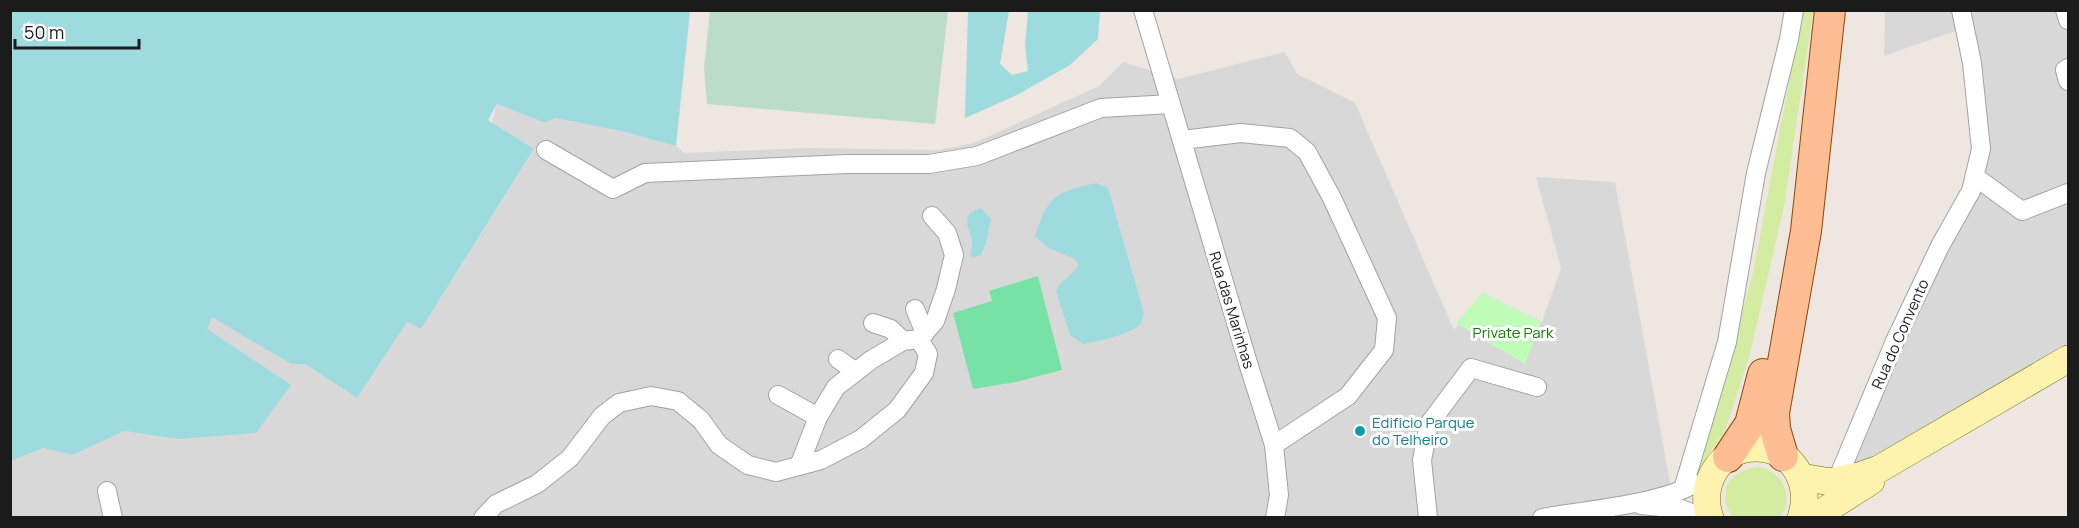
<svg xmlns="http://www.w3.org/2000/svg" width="2079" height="528" font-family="Manrope,sans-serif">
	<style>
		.residential { fill: #d9d8d8 }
		.grass { fill: #d3eca1 }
		.wetland { fill: #bbddc7 }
		.park { fill: #bffcb8 }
		.pitch { fill: #78e2a6 }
		.water { fill: #9ddbde }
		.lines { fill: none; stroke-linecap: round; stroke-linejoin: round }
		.street-casing { stroke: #a2a2a2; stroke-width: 20 }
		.secondary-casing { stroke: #746c00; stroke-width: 28 }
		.primary-casing { stroke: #924700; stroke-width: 32 }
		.street { stroke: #fff; stroke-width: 18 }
		.secondary { stroke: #fdf3ae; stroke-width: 27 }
		.primary { stroke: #ffbd93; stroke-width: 30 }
		.culture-dot { fill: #0f9aa8; stroke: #fff; stroke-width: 2 }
		.labels { text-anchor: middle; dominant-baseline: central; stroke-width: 6; stroke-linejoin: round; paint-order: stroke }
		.street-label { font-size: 15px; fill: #1b1b1b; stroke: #fff }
		.park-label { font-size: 15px; fill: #117d05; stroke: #fff }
		.culture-label { font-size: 15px; fill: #0d838f; stroke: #fff; text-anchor: start }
	</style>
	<rect width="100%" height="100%" fill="#eee6e0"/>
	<!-- residential -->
	<g class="residential">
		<path d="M1885,11H2068V359L1837,480L1981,149L1964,28L1884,56Z"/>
		<path d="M1285,52L1297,74L1355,103L1454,330L1483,293L1542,322L1561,268L1536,177L1615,182L1672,493L1690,518H11V461L43,448L73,455L124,431L178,439L291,385L206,329L212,316L291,364H305L357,398L407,322L421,329L534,150L492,122L497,104L545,123L555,118L621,131L676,146L684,153L807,148L939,150L974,143L1099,86L1123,62L1178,79Z"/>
	</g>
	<!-- grass -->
	<g class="grass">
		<path d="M1800,11H1813L1785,202L1750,354L1725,431L1699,468L1753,273L1789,82Z"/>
		<path d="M1759,467C1784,472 1794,497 1780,518L1732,517C1716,490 1729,470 1759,467Z"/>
	</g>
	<!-- wetland -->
	<path class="wetland" d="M710,11H948L935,124L707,104L704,67Z"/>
	<!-- park -->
	<path class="park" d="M1483,293L1541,322L1525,364L1456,323Z"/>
	<!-- pitch -->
	<path class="pitch" d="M1038,276L1062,370L1016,382L973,389L953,313L992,301L989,291Z"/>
	<!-- water -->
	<g class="water">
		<path d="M11,10H690V11L676,146L621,131L555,118L545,123L497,104L488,120L534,149L421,329L407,322L357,398L305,364H291L212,317L207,329L291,385L256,433L178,439L124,431L73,455L43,448L11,461Z"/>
		<path d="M968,11H1009L1000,64L1012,75L1028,71L1025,46L1028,11H1100L1098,39L1070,65L1017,95L965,118Z"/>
		<path d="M1097,183L1108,188L1144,313C1143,317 1142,320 1141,323C1131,335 1098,341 1083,344L1070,335L1056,291C1061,279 1072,276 1079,265L1073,258L1048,248L1035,236C1047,197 1056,191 1097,183Z"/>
		<path d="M981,208L991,219L986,243L981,255L972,258L970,253C980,233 951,218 981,208Z"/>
	</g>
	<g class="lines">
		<defs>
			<g id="street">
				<path d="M1143,10L1248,363L1274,445L1279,495L1275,518"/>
				<path d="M2065,10L2068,20"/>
				<path d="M2068,68L2065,70L2068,81"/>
				<path d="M1182,140L1241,133L1290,138L1307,152L1332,198L1387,318L1384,350L1348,396L1274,445"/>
				<path d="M546,150L613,189L645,173L847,164H929L977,156L1101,108L1171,104"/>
				<path d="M1981,181L2022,211L2068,193"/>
				<path d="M915,309L925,333"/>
				<path d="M873,323L891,329L903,341"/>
				<path d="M919,339L935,321L946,289L954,255L947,233L932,216"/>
				<path d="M838,359L856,372"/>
				<path d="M778,395L818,417"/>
				<path d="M1683,489L1727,342L1756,173L1789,39L1794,10"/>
				<path d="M1839,489L1837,480L1895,341L1940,246L1971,191L1981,149L1972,63L1961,10"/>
				<path d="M107,491L113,518"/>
				<path d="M1641,505L1681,509L1704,518"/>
				<path d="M483,518L496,504L537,484L570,458L602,416L619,403L651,396L678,401L701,420L719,445L748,465L776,472L821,460L861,439L897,410L924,373L928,354L919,339L903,341L871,360L836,387L818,417L799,466"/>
				<path d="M1428,518L1422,460L1429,424L1471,368L1537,387"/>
				<path d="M1542,518C1585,510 1657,505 1694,484"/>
			</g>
			<g id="secondary">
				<path d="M1801,477L1831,482L1859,476L1879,469L2068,359"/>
				<path d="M1710,518C1698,485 1719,448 1756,448C1794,448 1812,484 1801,518"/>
				<path d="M1813,518L1871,481"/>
			</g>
			<g id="primary">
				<path d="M1783,456L1775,429L1774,413L1806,231L1830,10"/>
				<path d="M1728,457L1750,424L1763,374"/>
			</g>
		</defs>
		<!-- street casing -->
		<use href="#street" class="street-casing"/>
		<!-- secondary casing -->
		<use href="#secondary" class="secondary-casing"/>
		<!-- primary casing -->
		<use href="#primary" class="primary-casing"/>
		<!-- street -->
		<use href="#street" class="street"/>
		<!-- secondary -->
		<use href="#secondary" class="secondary"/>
		<!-- primary -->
		<use href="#primary" class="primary"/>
	</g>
	<!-- markers -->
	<circle class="culture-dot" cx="1360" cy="431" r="6"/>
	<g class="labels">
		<!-- street labels -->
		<g class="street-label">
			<text transform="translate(1232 310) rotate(73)">Rua das Marinhas</text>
			<text transform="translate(1900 334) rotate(-66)">Rua do Convento</text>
		</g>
		<!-- park labels -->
		<g class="park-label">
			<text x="1513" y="332">Private Park</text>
		</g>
		<!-- culture labels -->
		<g class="culture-label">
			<text x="1372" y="422">Edificio Parque<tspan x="1372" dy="17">do Telheiro</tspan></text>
		</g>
	</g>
	<!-- border -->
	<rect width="2079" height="528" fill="none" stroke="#1b1b1b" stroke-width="24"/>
	<!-- scale -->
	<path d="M15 39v9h124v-9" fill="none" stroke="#1b1b1b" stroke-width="3"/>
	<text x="24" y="39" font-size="18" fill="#1b1b1b" stroke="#ffffff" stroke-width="4.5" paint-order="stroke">50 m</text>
</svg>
